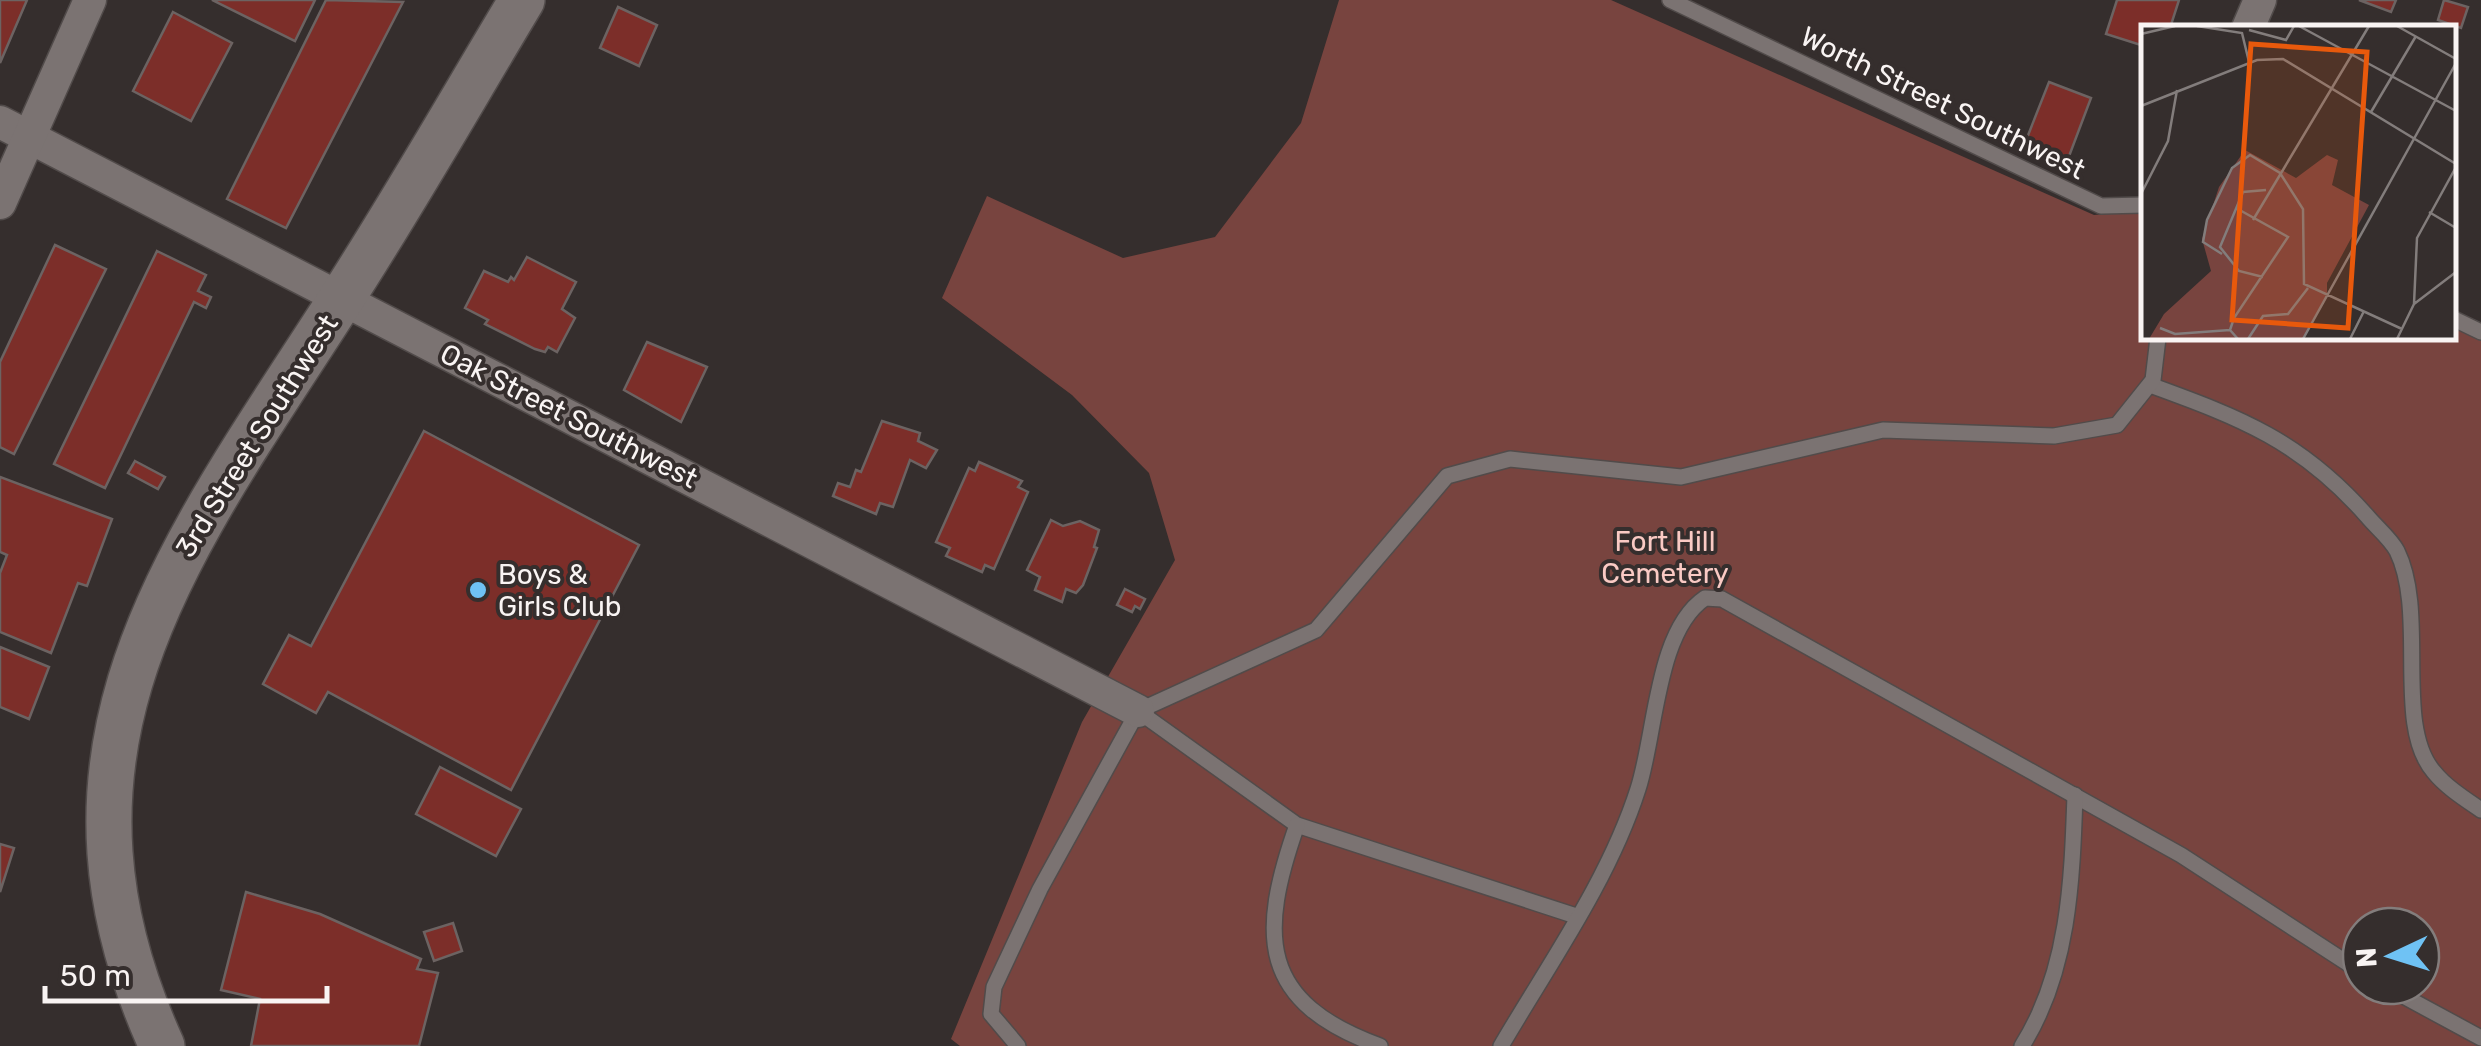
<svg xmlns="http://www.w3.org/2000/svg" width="2481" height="1046" font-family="Rubik,sans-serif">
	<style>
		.green { fill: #78443f; fill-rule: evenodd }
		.building { fill: #7c2e29; stroke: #6c6362; stroke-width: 2.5 }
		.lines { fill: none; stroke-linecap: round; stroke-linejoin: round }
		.service-casing { stroke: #514b4a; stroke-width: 18 }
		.minor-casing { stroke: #514b4a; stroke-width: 35 }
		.secondary-casing { stroke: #514b4a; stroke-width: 48 }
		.service { stroke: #7b7372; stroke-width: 15 }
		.minor { stroke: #7b7372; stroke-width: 32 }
		.secondary { stroke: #7b7372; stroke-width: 45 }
		.poi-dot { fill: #6fc2f4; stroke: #352e2d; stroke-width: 4 }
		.labels { text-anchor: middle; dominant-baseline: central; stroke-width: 8; stroke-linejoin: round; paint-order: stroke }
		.street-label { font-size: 28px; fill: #f9f4f3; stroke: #352e2d }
		.park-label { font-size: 28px; fill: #facac4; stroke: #352e2d }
		.poi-label { font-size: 28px; fill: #f9f4f3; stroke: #352e2d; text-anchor: start }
		.inset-road { fill: none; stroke: #837d7c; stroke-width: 2.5 }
		.view { fill: #e8590c; fill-opacity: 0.15; stroke: #e8590c; stroke-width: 5 }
		.inset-edge { fill: none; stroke: #f9f4f3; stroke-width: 5 }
	</style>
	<rect width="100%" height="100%" fill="#352e2d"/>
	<!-- green -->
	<path class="green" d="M1339,0H1611L2094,215L2143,211L2144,338H2454V319L2481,331V1046H960L951,1039L1082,722L1175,560L1149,473L1072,395L942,298L987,196L1123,258L1215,237L1301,123ZM2361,926H2421V986H2361Z"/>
	<!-- building -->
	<g class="building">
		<path d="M0,0H27L0,63Z"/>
		<path d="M212,0H315L295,41Z"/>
		<path d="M326,0L403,2L286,228L227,199Z"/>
		<path d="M2117,0H2179L2170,28H2144V46L2106,34Z"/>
		<path d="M2359,0H2396L2391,12Z"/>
		<path d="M2444,0L2468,7L2461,28L2438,20Z"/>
		<path d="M618,7L657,25L639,66L600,48Z"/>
		<path d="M173,12L232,43L191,121L133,91Z"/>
		<path d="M2049,82L2091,98L2068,159L2025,143Z"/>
		<path d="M55,245L106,269L14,454L0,447V362Z"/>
		<path d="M157,251L206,275L198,291L211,297L206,308L194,302L105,488L54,464Z"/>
		<path d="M527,257L576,282L562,309L575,318L557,352L548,347L545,352L535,349L485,324L488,320L465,308L484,271L508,282L511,277L514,280Z"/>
		<path d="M647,342L707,367L681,422L624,390Z"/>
		<path d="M882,421L920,433L918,441L937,450L926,468L910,460L893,507L880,503L876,514L833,496L838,483L850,487L856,470L861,472Z"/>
		<path d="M424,431L639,545L511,790L328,692L316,713L263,684L289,635L311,646Z"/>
		<path d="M135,461L165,477L158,489L128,473Z"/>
		<path d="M979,462L1022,481L1018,487L1028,492L994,569L985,565L982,572L946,556L950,548L936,542L969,468L975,471Z"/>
		<path d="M0,477L112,519L87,586L78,583L51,653L0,632V573L7,555L0,552Z"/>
		<path d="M1051,520L1063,526L1080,521L1099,530L1094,547L1097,548L1083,585L1076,593L1066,589L1062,602L1035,590L1040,577L1027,570Z"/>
		<path d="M1125,589L1145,599L1140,609L1135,606L1132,612L1117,605Z"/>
		<path d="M0,647L49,667L29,719L0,707Z"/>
		<path d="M440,767L521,809L496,856L416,814Z"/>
		<path d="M0,844L14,848L0,892Z"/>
		<path d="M246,892L320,914L421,959L417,969L438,973L419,1046H251L260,999L221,990Z"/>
		<path d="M453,923L462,951L434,961L424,932Z"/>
	</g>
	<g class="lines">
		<defs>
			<g id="service">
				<path d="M1670,0L2101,206L2144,205"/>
				<path d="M2454,319L2481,332"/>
				<path d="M2150,385C2241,418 2301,441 2367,516C2376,527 2390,538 2397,551C2428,614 2393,725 2434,772C2446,787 2465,799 2481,810"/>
				<path d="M1138,711L1297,825L1576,916"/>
				<path d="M1297,825C1258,936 1259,1002 1380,1046"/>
				<path d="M2385,986L2481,1038"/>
				<path d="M1018,1046L991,1014L994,987L1040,889L1138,711L1316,630L1447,476L1510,459L1681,477L1883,430L2054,436L2117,425L2153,380L2158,338"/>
				<path d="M1501,1046C1549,964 1609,880 1638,789C1656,734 1656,631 1705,598L1722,599L2181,855L2361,972"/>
				<path d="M2022,1046C2069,971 2072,882 2075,795"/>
			</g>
			<g id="minor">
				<path d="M2248,28L2260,0"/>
				<path d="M0,122L1138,711"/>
				<path d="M0,203L90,0"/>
			</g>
			<path id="secondary" d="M162,1046C26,748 176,555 334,310C400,209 460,103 522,0"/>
		</defs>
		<!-- service casing -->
		<use href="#service" class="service-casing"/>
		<!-- minor casing -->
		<use href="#minor" class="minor-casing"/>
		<!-- secondary casing -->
		<use href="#secondary" class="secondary-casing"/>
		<!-- service -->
		<use href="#service" class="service"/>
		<!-- minor -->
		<use href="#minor" class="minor"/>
		<!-- secondary -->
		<use href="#secondary" class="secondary"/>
	</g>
	<!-- markers -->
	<circle class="poi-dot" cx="478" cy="590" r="10"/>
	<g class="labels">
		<!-- street labels -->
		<g class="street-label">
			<text transform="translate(1943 103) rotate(26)">Worth Street Southwest</text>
			<text transform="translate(569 416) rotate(27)">Oak Street Southwest</text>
			<text transform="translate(257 436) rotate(-58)">3rd Street Southwest</text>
		</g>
		<!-- park labels -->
		<g class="park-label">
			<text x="1665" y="541">Fort Hill<tspan x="1665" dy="32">Cemetery</tspan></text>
		</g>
		<!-- poi labels -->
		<g class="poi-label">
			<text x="498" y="574">Boys &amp;<tspan x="498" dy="32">Girls Club</tspan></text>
		</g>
	</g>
	<!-- overview -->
	<g transform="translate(2141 25)">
		<rect width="315" height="315" fill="#352e2d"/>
		<path d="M104,125L155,153L186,130L197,135L191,160L228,180L186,258V270L163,314H8L23,289L70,246L61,214L78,162Z" fill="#78443f"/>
		<path class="inset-road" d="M56,1L101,8L108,37M158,1L315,86M256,1L315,34M108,5L145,15L153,1M0,9L34,1M0,81L116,35L142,34L315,139M230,87L275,11M0,169L27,116L36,65M95,183L147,212L93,293L89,305L97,314M288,187L315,203M112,195L228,1M81,229L62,217L66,195L91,143L109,130L139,148L162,184L163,259L261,304M122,252L98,246L79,222L102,167L125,165M273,279L276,213L315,142M19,303L34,309L89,305M107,314L122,291L147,289L167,263M162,314L315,38M209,314L223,286M256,314L273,279L315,247"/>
		<path class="view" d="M110,19L226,27L207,303L91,295Z"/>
		<rect width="315" height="315" class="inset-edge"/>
	</g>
	<!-- north arrow -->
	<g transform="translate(2391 956) rotate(266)"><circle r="48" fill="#352e2d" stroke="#837d7c" stroke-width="2.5"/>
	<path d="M0-8L18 38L0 25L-18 38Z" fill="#6fc2f4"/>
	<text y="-15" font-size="28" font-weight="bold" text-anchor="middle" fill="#f9f4f3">N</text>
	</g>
	<!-- scale -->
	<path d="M45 986v15h282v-15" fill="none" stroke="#f9f4f3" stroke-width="5"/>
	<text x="60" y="986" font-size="30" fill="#f9f4f3" stroke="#352e2d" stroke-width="8" paint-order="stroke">50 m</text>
</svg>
